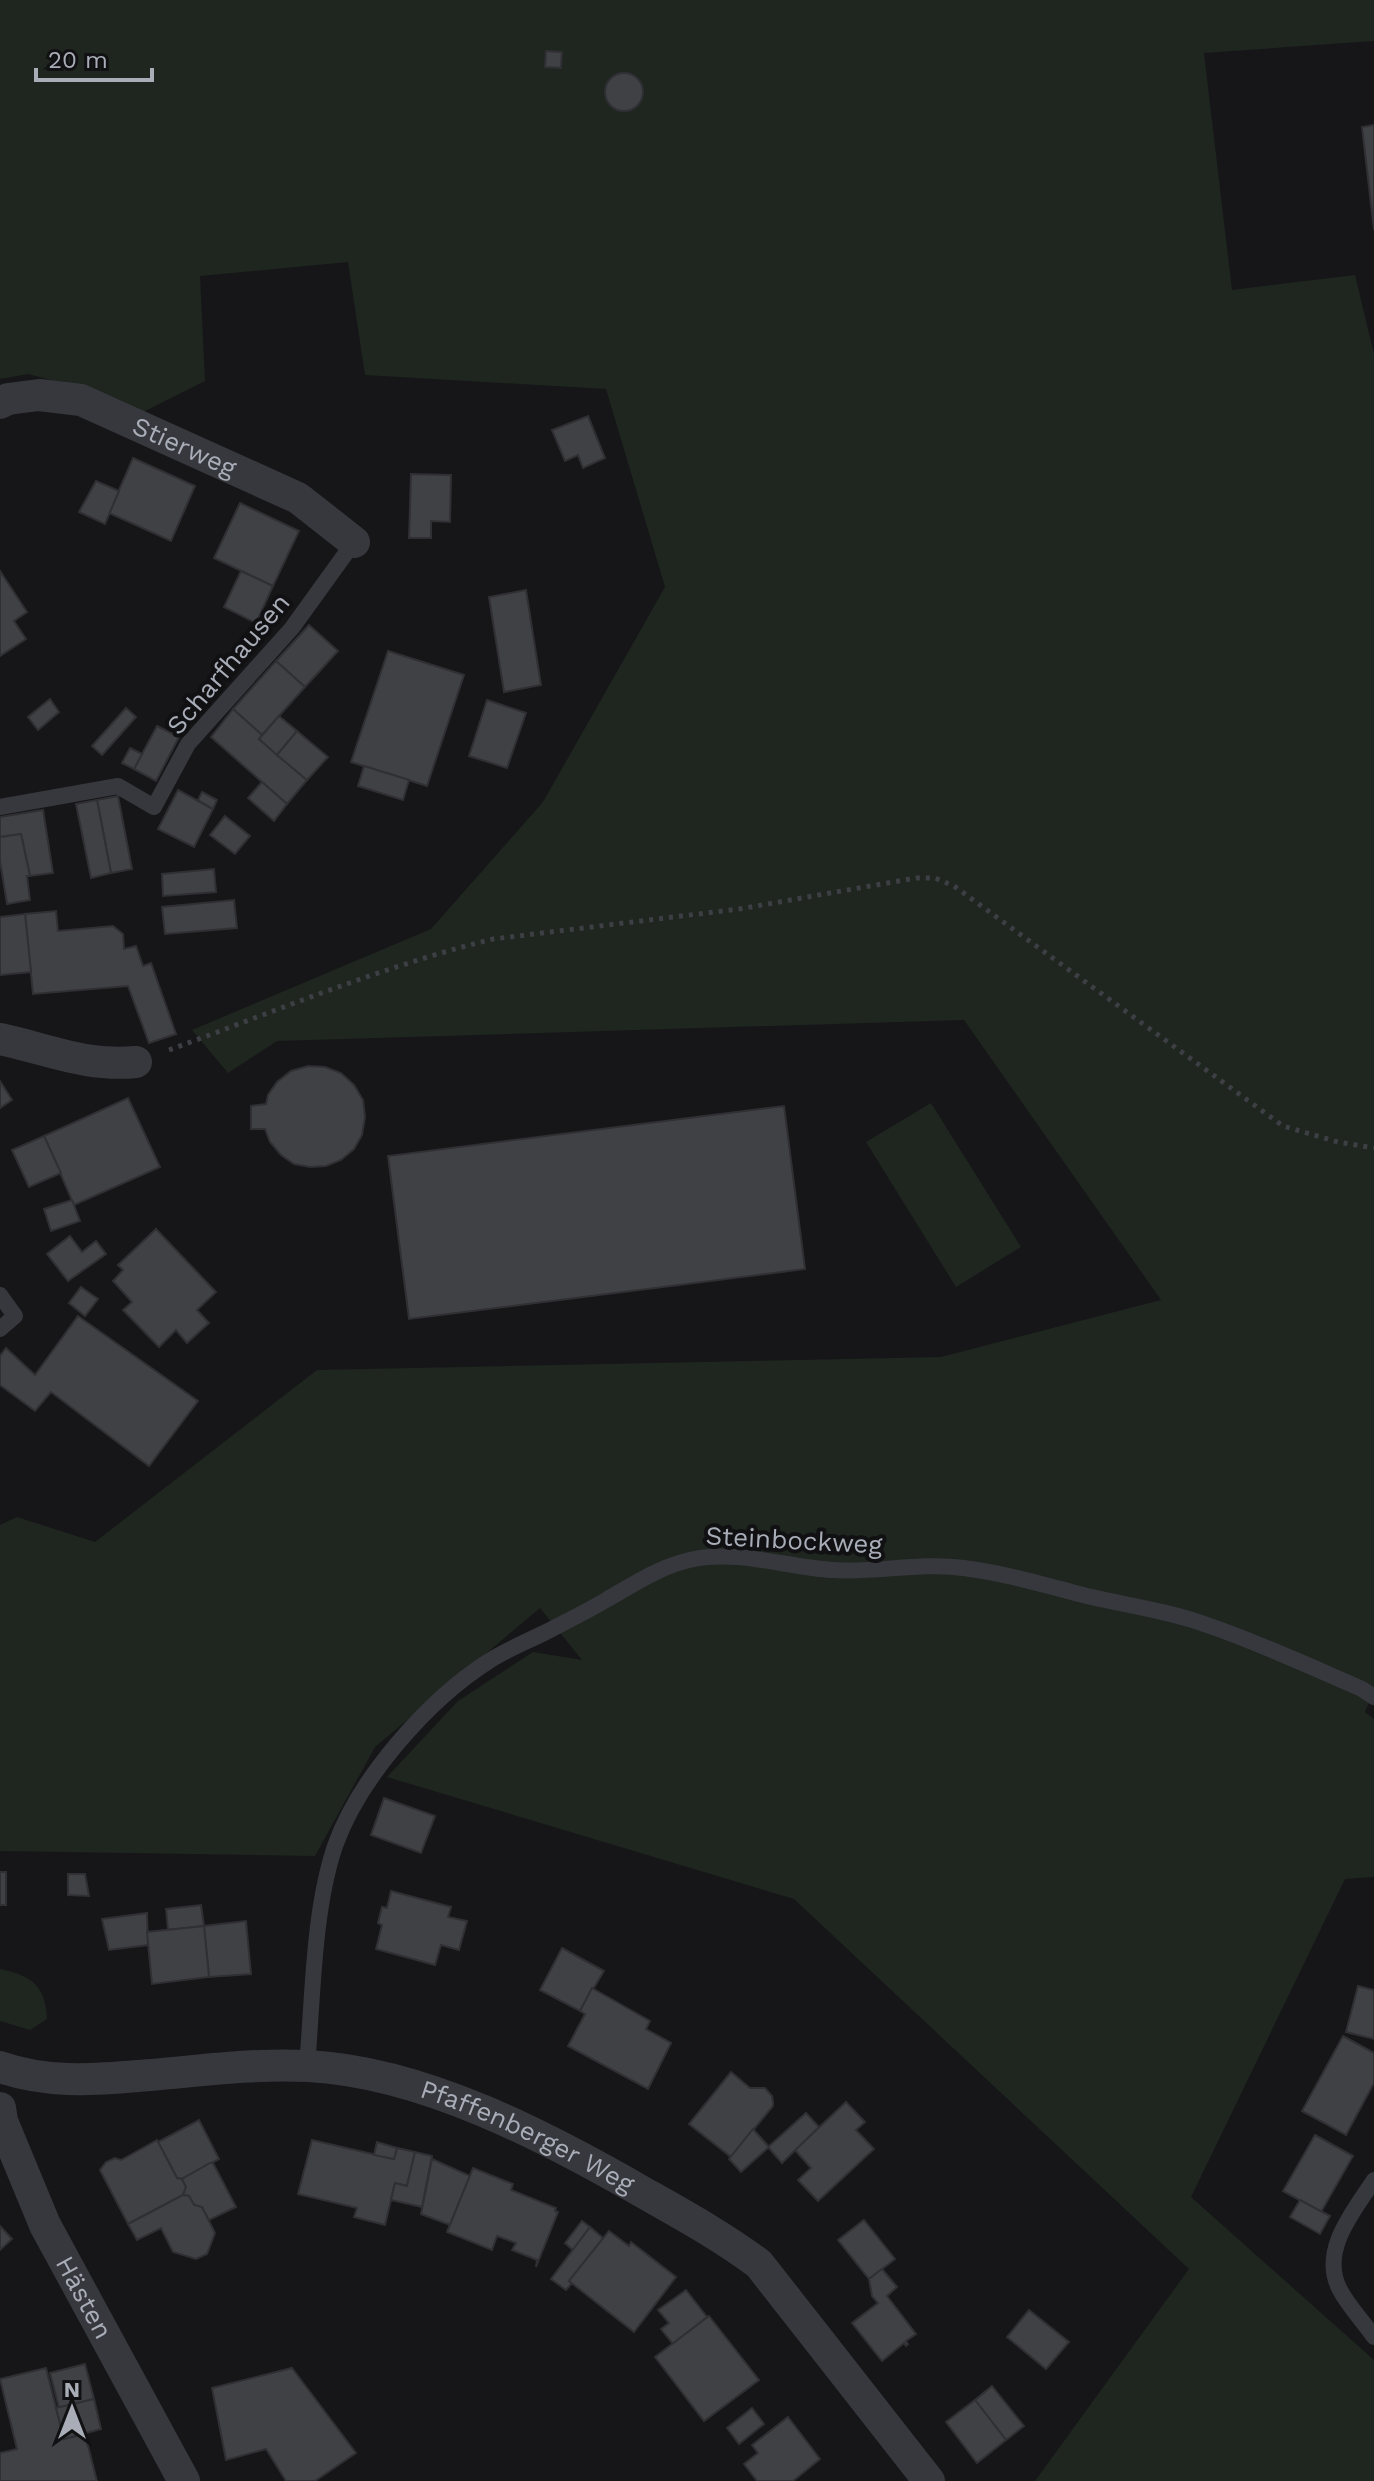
<svg xmlns="http://www.w3.org/2000/svg" width="1374" height="2481" font-family="'Work Sans',sans-serif">
	<style>
		.green { fill: #1e261f }
		.building { fill: #404145; stroke: #303034; stroke-width: 2 }
		.lines { fill: none; stroke-linecap: round; stroke-linejoin: round }
		.path { stroke: #3d3f44; stroke-width: 5; stroke-dasharray: 4 6; stroke-linecap: butt }
		.service { stroke: #37383d; stroke-width: 16 }
		.minor { stroke: #37383d; stroke-width: 32 }
		.labels { text-anchor: middle; dominant-baseline: central; stroke-width: 8; stroke-linejoin: round; paint-order: stroke }
		.street-label { font-size: 26px; fill: #a8adb8; stroke: #111113 }
	</style>
	<rect width="100%" height="100%" fill="#161618"/>
	<!-- green -->
	<g class="green">
		<path d="M0,0H1374V41L1204,53L1232,290L1355,275L1374,354V1690L1365,1712L1374,1719V1877L1345,1879L1191,2197L1374,2360V2481H1035L1189,2269L794,1899L387,1777L458,1701L533,1652L582,1660L540,1608L375,1747L315,1856L0,1851V1525L17,1517L95,1542L317,1370L941,1357L1161,1300L964,1020L277,1041L228,1073L192,1030L431,929L543,802L665,587L606,389L365,375L348,262L200,276L205,381L141,413L77,387L28,374L0,379Z"/>
		<path d="M931,1103L1021,1247L956,1287L866,1142Z"/>
		<path d="M0,1969C32,1976 45,1985 47,2019L30,2030L0,2021Z"/>
	</g>
	<!-- building -->
	<g class="building">
		<path d="M546,51L562,52L561,68L545,67Z"/>
		<circle cx="624" cy="92" r="19"/>
		<path d="M1374,125V230L1362,127Z"/>
		<path d="M588,416L605,458L583,468L578,455L565,461L552,430Z"/>
		<path d="M133,458L195,486L171,541L109,513Z"/>
		<path d="M411,474L451,475L450,522L431,521V538H409Z"/>
		<path d="M96,481L119,491L105,524L79,512Z"/>
		<path d="M240,503L299,531L273,586L214,558Z"/>
		<path d="M0,571L27,612L14,621L26,639L0,656Z"/>
		<path d="M241,571L273,586L256,623L224,607Z"/>
		<path d="M526,590L541,685L504,692L489,597Z"/>
		<path d="M309,625L338,651L305,687L276,661Z"/>
		<path d="M388,651L464,675L427,786L351,762Z"/>
		<path d="M276,661L305,687L262,735L233,709Z"/>
		<path d="M50,699L59,712L38,730L28,717Z"/>
		<path d="M487,700L526,713L507,768L469,756Z"/>
		<path d="M126,708L136,717L102,755L92,746Z"/>
		<path d="M233,709L262,735L259,739L307,780L287,804L211,737Z"/>
		<path d="M279,716L297,731L277,755L259,739Z"/>
		<path d="M157,726L179,737L156,781L134,769Z"/>
		<path d="M297,731L328,757L307,780L277,755Z"/>
		<path d="M130,748L142,754L134,769L122,763Z"/>
		<path d="M364,766L409,780L403,800L358,786Z"/>
		<path d="M262,782L287,804L274,821L248,798Z"/>
		<path d="M178,790L213,809L194,847L158,829Z"/>
		<path d="M202,792L217,800L213,809L198,800Z"/>
		<path d="M118,796L132,869L111,873L97,800Z"/>
		<path d="M97,800L111,873L91,878L76,804Z"/>
		<path d="M43,810L53,873L30,876L21,834L0,837V817Z"/>
		<path d="M225,816L250,836L235,854L210,835Z"/>
		<path d="M21,834L30,876H27L30,900L7,904L0,861V837Z"/>
		<path d="M214,869L216,892L163,896L162,874Z"/>
		<path d="M234,900L237,928L165,934L162,907Z"/>
		<path d="M56,911L58,931L113,926L123,934L124,949L136,946L143,966L151,963L176,1034L149,1043L128,986L33,994L25,914Z"/>
		<path d="M25,914L31,972L0,975V917Z"/>
		<path d="M308,1066L325,1067L341,1073L354,1085L363,1100L365,1117L362,1135L354,1149L341,1160L326,1166L310,1167L294,1164L281,1155L270,1142L265,1129H251V1106L266,1104L268,1095L277,1082L291,1071Z"/>
		<path d="M0,1081L12,1100L0,1108Z"/>
		<path d="M128,1098L160,1167L74,1205L44,1136Z"/>
		<path d="M784,1106L805,1269L409,1319L388,1156Z"/>
		<path d="M44,1136L61,1173L29,1187L12,1150Z"/>
		<path d="M72,1200L80,1221L51,1231L44,1209Z"/>
		<path d="M156,1229L216,1292L197,1310L209,1323L187,1343L176,1330L159,1347L123,1310L132,1302L113,1281L123,1270L118,1265Z"/>
		<path d="M70,1236L82,1252L96,1241L106,1254L68,1281L47,1254Z"/>
		<path d="M81,1287L98,1299L85,1316L69,1303Z"/>
		<path d="M78,1316L198,1401L149,1466L51,1392L35,1411L0,1385V1356L6,1348L35,1375Z"/>
		<path d="M384,1798L435,1816L421,1853L371,1835Z"/>
		<rect x="0" y="1872" width="6" height="33"/>
		<path d="M68,1874H85L89,1896L68,1895Z"/>
		<path d="M391,1891L451,1907L448,1917L467,1921L459,1950L441,1945L435,1965L376,1949L382,1925L378,1923L382,1907L387,1908Z"/>
		<path d="M201,1905L204,1926L168,1930L166,1909Z"/>
		<path d="M147,1913L148,1945L109,1950L102,1919Z"/>
		<path d="M246,1921L251,1974L209,1977L204,1926Z"/>
		<path d="M204,1926L209,1977L152,1984L147,1932Z"/>
		<path d="M562,1948L604,1971L580,2011L540,1990Z"/>
		<path d="M1358,1986L1374,1990V2039L1346,2032Z"/>
		<path d="M592,1988L643,2017L650,2021L646,2029L671,2043L648,2089L568,2046L585,2014L580,2011Z"/>
		<path d="M1343,2036L1374,2053V2083L1346,2135L1302,2111Z"/>
		<path d="M731,2072L750,2088H765L772,2096L773,2102V2106L731,2157L689,2124Z"/>
		<path d="M846,2102L865,2122L856,2130L874,2149L818,2201L798,2180L811,2168L795,2150Z"/>
		<path d="M806,2113L819,2127L782,2163L768,2147Z"/>
		<path d="M199,2120L219,2159L182,2179L177,2178L158,2142Z"/>
		<path d="M753,2129L769,2147L741,2172L729,2159Z"/>
		<path d="M1315,2135L1353,2156L1321,2212L1283,2191Z"/>
		<path d="M157,2140L177,2178L182,2179L186,2187L183,2195L128,2224L100,2170L106,2162L115,2158L121,2160Z"/>
		<path d="M312,2140L394,2159L397,2148L415,2152L407,2186L395,2183L385,2225L354,2217L357,2208L298,2194Z"/>
		<path d="M377,2142L397,2148L394,2159L374,2155Z"/>
		<path d="M415,2152L432,2156L422,2207L391,2200L395,2183L407,2186Z"/>
		<path d="M432,2159L470,2176L450,2225L421,2214Z"/>
		<path d="M210,2163H213L236,2207L209,2220L202,2207L194,2205L189,2196L183,2195L186,2187L182,2179Z"/>
		<path d="M473,2168L513,2184L511,2190L556,2208L555,2211L558,2212L536,2267L537,2260L512,2250L516,2243L497,2236L492,2250L447,2232Z"/>
		<path d="M183,2195L189,2196L194,2205L202,2207L215,2233L207,2254L196,2259L173,2252L161,2228L137,2240L128,2224Z"/>
		<path d="M1300,2200L1330,2216L1320,2234L1290,2217Z"/>
		<path d="M864,2220L895,2259L869,2279L838,2240Z"/>
		<path d="M582,2221L590,2227L573,2250L565,2243Z"/>
		<path d="M0,2226L12,2239L0,2250Z"/>
		<path d="M590,2227L603,2238L569,2281L572,2283L566,2290L551,2279Z"/>
		<path d="M609,2231L629,2246L631,2242L676,2277L634,2332L569,2281Z"/>
		<path d="M882,2269L897,2287L887,2296L916,2334L906,2341L908,2344L906,2346L904,2343L882,2361L852,2323L878,2303L872,2296L869,2279Z"/>
		<path d="M686,2290L707,2317L673,2344L661,2329L669,2323L658,2310Z"/>
		<path d="M1029,2310L1069,2342L1046,2369L1007,2337Z"/>
		<path d="M709,2316L759,2380L704,2421L655,2357Z"/>
		<path d="M85,2364L94,2399L59,2408L50,2373Z"/>
		<path d="M46,2368L64,2439L85,2434L97,2481H0V2453L17,2449L0,2379Z"/>
		<path d="M292,2368L356,2453L315,2481H286L266,2449L226,2460L212,2388Z"/>
		<path d="M992,2386L1024,2426L1006,2440L975,2400Z"/>
		<path d="M94,2399L101,2429L64,2439L56,2408Z"/>
		<path d="M975,2400L1006,2440L977,2463L946,2422Z"/>
		<path d="M752,2408L764,2424L739,2444L727,2428Z"/>
		<path d="M788,2417L820,2459L793,2481H757L744,2464L758,2453L752,2445Z"/>
	</g>
	<g class="lines">
		<!-- path -->
		<path class="path" d="M169,1050C276,1011 383,966 493,939L739,909L916,878H935L954,886L1283,1126L1338,1142L1374,1148"/>
		<!-- service -->
		<g class="service">
			<path d="M0,807L118,786L154,807L188,744L292,628L354,542"/>
			<path d="M0,1295L15,1316L0,1329"/>
			<path d="M307,2066C313,1997 313,1911 335,1846C359,1778 428,1700 489,1661C506,1650 526,1642 544,1633C565,1622 586,1612 606,1600C634,1584 662,1565 694,1559C737,1550 787,1567 832,1570C876,1573 920,1562 964,1568C1003,1573 1041,1584 1079,1594C1122,1605 1166,1610 1207,1625C1260,1643 1311,1667 1362,1689L1374,1697"/>
			<path d="M1374,2180C1354,2211 1319,2251 1340,2290C1349,2307 1363,2321 1374,2337"/>
		</g>
		<!-- minor -->
		<g class="minor">
			<path id="s1" d="M0,403L8,399L39,395L81,400L298,498L354,542"/>
			<path d="M0,1039C47,1049 87,1067 136,1062"/>
			<path id="s2" d="M0,2067C46,2083 90,2080 138,2076C194,2072 251,2063 308,2066C424,2072 547,2137 646,2194C685,2216 723,2237 759,2264L929,2481"/>
			<path id="s3" d="M0,2108L2,2121L45,2225L184,2481"/>
		</g>
	</g>
	<g class="labels">
		<!-- street labels -->
		<g class="street-label">
			<text stroke="none"><textPath href="#s1" startOffset="196">Stierweg</textPath></text>
			<text transform="translate(228 664) rotate(-50)">Scharfhausen</text>
			<text transform="translate(794 1540) rotate(3)">Steinbockweg</text>
			<text stroke="none"><textPath href="#s2" startOffset="542">Pfaffenberger Weg</textPath></text>
			<text stroke="none"><textPath href="#s3" startOffset="208">Hästen</textPath></text>
		</g>
	</g>
	<!-- north arrow -->
	<g transform="translate(72 2409)" stroke="#111113" stroke-width="6" paint-order="stroke">
	<path d="M0-6L14 30L0 20L-14 30Z" fill="#a8adb8"/>
	<text y="-12" font-size="22" font-weight="bold" text-anchor="middle" fill="#a8adb8">N</text>
	</g>
	<!-- scale -->
	<path d="M36 68v12h116v-12" fill="none" stroke="#a8adb8" stroke-width="4"/>
	<text x="48" y="68" font-size="24" fill="#a8adb8" stroke="#111113" stroke-width="6" paint-order="stroke">20 m</text>
</svg>
